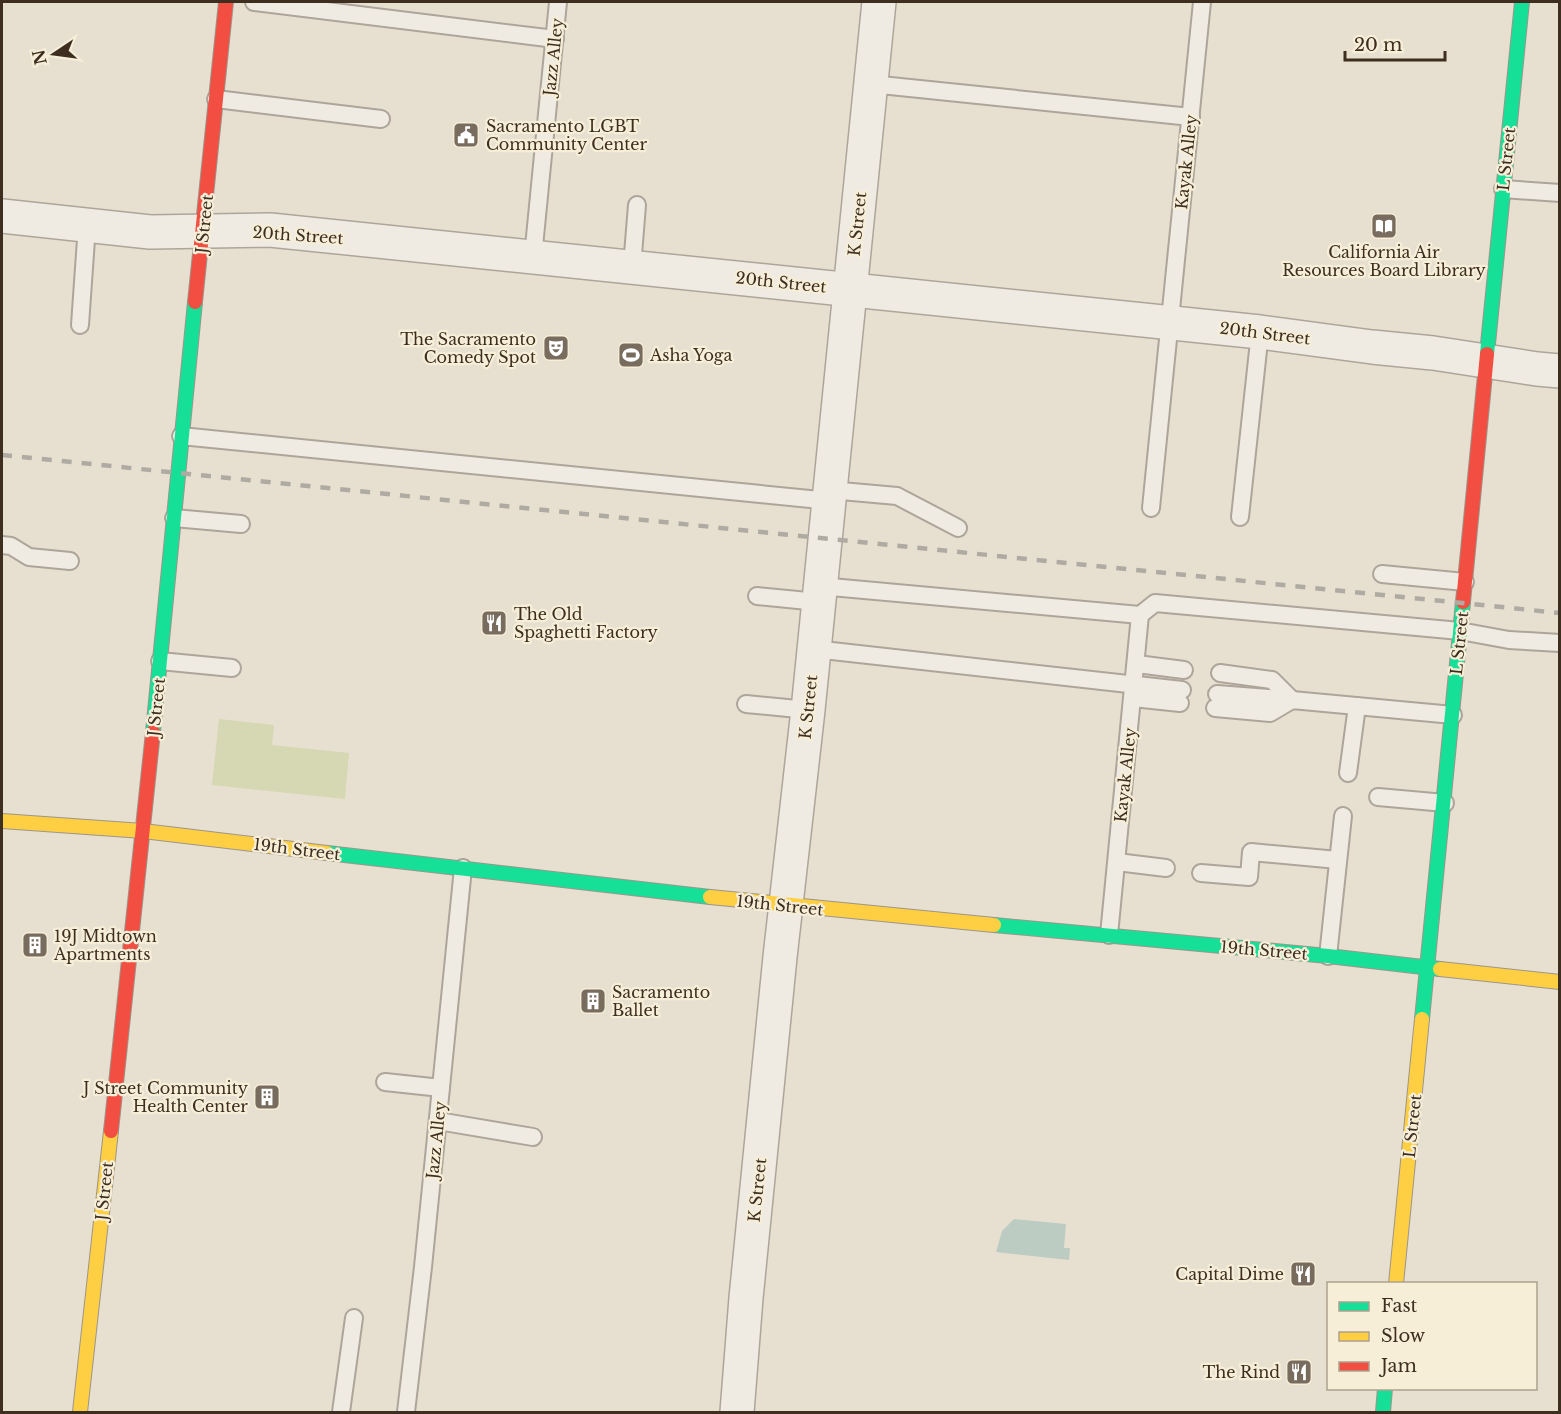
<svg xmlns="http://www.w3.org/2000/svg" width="1561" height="1414" font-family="'Libre Baskerville',serif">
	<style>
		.green { fill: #d6d7b3 }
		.water { fill: #bcccc2 }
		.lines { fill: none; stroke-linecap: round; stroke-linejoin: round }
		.lane-casing { stroke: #ada599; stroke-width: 20 }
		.street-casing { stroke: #ada599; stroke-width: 36 }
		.fast-casing { stroke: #9c958a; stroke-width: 16 }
		.slow-casing { stroke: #9c958a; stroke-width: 16 }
		.jam-casing { stroke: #9c958a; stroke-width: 16 }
		.lane { stroke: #efebe3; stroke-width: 16 }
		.street { stroke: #efebe3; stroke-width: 33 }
		.fast { stroke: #16e098; stroke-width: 14 }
		.slow { stroke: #ffcf43; stroke-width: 14 }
		.jam { stroke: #f24e42; stroke-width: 14 }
		.rail { stroke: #afaaa2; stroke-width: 4.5; stroke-dasharray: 10 10; stroke-linecap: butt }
		.labels { text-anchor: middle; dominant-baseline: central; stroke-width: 4.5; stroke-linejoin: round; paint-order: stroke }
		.street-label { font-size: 16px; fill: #3d2e20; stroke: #f7eed8 }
		.poi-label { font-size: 16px; fill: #3d2e20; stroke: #f7eed8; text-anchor: start }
	</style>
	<rect width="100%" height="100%" fill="#e7e0d1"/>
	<!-- green -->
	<path class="green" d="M219,719L274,725L272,745L349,753L345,799L212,785Z"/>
	<!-- water -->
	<path class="water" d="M1014,1219L1066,1224L1064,1248H1070L1069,1260L996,1252L1002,1231Z"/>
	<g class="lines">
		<defs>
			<g id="lane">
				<path d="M254,2L555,39"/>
				<path d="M871,84L1191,117"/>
				<path d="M216,99L381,119"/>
				<path d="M1503,189L1560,193"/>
				<path d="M533,257L558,2"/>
				<path d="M632,267L637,205"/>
				<path d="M80,325L87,225"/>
				<path d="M181,436L830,501"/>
				<path d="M830,490L897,496L958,528"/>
				<path d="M1151,508L1202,2"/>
				<path d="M1240,517L1260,332"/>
				<path d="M174,518L241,524"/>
				<path d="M2,545L11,546L29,557L70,561"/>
				<path d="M1382,574L1465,582"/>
				<path d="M820,586L1140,615L1155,603L1460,631L1509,640L1560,643"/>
				<path d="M757,596L818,602"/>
				<path d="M814,649L1182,690"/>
				<path d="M160,661L232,668"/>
				<path d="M1137,664L1184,670"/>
				<path d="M1220,673L1272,680L1292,700"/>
				<path d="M1217,694L1292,700"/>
				<path d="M1133,698L1180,703"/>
				<path d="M746,704L808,710"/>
				<path d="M1215,708L1270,713L1292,700L1453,715"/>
				<path d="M1348,773L1357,706"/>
				<path d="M1378,797L1445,803"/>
				<path d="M1117,862L1166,868"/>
				<path d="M1201,873L1249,877L1251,852L1338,860"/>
				<path d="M1109,935L1140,615"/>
				<path d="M1328,956L1343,816"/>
				<path d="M385,1082L441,1088"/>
				<path d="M438,1121L533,1137"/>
				<path d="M341,1412L354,1318"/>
				<path d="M406,1412L423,1267L463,868"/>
			</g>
			<g id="street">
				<path d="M2,216L150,232L270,230L1260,332L1372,347L1433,353L1537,369L1560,371"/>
				<path d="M737,1412L746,1298L780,957L808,710L879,2"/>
			</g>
			<g id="fast">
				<path d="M1487,354L1522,2"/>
				<path d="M153,732L195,302"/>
				<path d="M327,853L710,897"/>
				<path d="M994,925L1328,956L1440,969"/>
				<path d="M1422,1019L1463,602"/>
				<path d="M1383,1412L1385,1388"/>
			</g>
			<g id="slow">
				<path d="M2,821L143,831L327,853"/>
				<path d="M710,897L994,925"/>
				<path d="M1440,969L1560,982"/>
				<path d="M1396,1284L1422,1019"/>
				<path d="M80,1412L111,1131"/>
			</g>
			<g id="jam">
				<path d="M195,302L226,2"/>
				<path d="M1463,602L1487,354"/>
				<path d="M111,1131L153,732"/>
			</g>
		</defs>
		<!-- lane casing -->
		<use href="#lane" class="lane-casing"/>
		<!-- street casing -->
		<use href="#street" class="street-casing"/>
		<!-- fast casing -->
		<use href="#fast" class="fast-casing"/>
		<!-- slow casing -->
		<use href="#slow" class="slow-casing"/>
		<!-- jam casing -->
		<use href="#jam" class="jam-casing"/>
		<!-- lane -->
		<use href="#lane" class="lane"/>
		<!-- street -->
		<use href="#street" class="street"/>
		<!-- fast -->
		<use href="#fast" class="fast"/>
		<!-- slow -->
		<use href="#slow" class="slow"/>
		<!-- jam -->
		<use href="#jam" class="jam"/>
		<!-- rail -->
		<path class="rail" d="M2,455L1560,613"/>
	</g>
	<!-- icons -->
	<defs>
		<symbol id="civic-square" viewBox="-11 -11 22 22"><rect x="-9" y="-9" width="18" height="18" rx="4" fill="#786c5e" stroke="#f7eed8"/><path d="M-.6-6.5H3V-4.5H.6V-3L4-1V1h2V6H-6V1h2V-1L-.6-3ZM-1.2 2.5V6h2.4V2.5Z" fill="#fff"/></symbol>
		<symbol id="library-square" viewBox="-11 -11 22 22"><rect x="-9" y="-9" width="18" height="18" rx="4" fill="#786c5e" stroke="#f7eed8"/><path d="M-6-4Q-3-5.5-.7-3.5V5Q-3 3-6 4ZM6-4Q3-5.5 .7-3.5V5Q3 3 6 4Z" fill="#fff"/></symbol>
		<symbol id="theatre-square" viewBox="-11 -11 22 22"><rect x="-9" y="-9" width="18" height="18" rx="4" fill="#786c5e" stroke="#f7eed8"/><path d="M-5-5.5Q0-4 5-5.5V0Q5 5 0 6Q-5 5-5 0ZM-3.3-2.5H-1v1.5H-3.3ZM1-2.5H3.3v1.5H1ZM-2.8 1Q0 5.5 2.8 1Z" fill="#fff"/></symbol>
		<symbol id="stadium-square" viewBox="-11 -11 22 22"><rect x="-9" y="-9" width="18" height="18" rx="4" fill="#786c5e" stroke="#f7eed8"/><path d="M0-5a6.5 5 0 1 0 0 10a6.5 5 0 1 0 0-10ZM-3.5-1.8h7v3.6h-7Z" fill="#fff"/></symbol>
		<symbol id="restaurant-square" viewBox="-11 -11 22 22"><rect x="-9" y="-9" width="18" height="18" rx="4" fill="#786c5e" stroke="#f7eed8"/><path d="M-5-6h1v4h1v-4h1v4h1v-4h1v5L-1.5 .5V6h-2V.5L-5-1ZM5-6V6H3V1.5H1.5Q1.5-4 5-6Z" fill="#fff"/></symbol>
		<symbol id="building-square" viewBox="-11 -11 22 22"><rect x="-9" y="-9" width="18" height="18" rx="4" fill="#786c5e" stroke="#f7eed8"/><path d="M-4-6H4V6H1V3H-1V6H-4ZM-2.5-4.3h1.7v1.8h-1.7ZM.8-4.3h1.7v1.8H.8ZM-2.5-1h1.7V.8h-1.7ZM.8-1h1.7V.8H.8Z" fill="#fff"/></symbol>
	</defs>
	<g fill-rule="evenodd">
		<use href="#civic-square" x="451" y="120" width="30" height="30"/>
		<use href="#library-square" x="1369" y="211" width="30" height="30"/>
		<use href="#theatre-square" x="541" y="333" width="30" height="30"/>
		<use href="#stadium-square" x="616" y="340" width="30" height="30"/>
		<use href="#restaurant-square" x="479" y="608" width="30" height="30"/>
		<use href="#building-square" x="20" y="930" width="30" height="30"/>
		<use href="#building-square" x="578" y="986" width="30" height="30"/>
		<use href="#building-square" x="252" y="1082" width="30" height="30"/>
		<use href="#restaurant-square" x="1288" y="1259" width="30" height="30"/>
		<use href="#restaurant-square" x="1284" y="1357" width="30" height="30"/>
	</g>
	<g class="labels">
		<!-- street labels -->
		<g class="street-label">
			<text transform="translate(553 57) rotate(-84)">Jazz Alley</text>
			<text transform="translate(1506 159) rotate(-84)">L Street</text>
			<text transform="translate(1186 162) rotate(-84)">Kayak Alley</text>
			<text transform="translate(204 224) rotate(-84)">J Street</text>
			<text transform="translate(857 224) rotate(-84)">K Street</text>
			<text transform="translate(298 235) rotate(4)">20th Street</text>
			<text transform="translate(781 282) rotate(6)">20th Street</text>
			<text transform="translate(1265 333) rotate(7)">20th Street</text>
			<text transform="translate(1459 643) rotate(-84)">L Street</text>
			<text transform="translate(156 707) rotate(-84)">J Street</text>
			<text transform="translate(808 707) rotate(-84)">K Street</text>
			<text transform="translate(1125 775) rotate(-84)">Kayak Alley</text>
			<text transform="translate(297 849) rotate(7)">19th Street</text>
			<text transform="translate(780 905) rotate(6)">19th Street</text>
			<text transform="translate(1264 950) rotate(5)">19th Street</text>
			<text transform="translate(1412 1126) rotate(-84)">L Street</text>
			<text transform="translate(436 1140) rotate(-84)">Jazz Alley</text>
			<text transform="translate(757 1190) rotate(-84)">K Street</text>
			<text transform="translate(104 1191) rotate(-84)">J Street</text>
		</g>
		<!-- poi labels -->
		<g class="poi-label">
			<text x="486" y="126">Sacramento LGBT<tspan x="486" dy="18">Community Center</tspan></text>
			<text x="1384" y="252" text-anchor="middle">California Air<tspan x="1384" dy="18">Resources Board Library</tspan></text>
			<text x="536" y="339" text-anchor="end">The Sacramento<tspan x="536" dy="18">Comedy Spot</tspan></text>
			<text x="650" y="355">Asha Yoga</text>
			<text x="514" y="614">The Old<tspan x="514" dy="18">Spaghetti Factory</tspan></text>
			<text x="54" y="936">19J Midtown<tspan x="54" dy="18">Apartments</tspan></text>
			<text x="612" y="992">Sacramento<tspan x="612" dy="18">Ballet</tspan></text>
			<text x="248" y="1088" text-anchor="end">J Street Community<tspan x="248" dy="18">Health Center</tspan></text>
			<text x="1284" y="1274" text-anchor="end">Capital Dime</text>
			<text x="1280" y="1372" text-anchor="end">The Rind</text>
		</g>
	</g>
	<!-- border -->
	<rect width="1561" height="1414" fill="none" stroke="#3d2e20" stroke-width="6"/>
	<!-- legend -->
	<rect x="1327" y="1282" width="210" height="108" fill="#f7eed8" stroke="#ada18e" stroke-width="1.5"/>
	<rect x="1339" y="1302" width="30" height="9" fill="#16e098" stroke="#ada18e" stroke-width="1.5"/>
	<text x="1381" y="1312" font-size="18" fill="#3d2e20">Fast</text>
	<rect x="1339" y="1332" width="30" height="9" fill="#ffcf43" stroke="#ada18e" stroke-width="1.5"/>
	<text x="1381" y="1342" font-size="18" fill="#3d2e20">Slow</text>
	<rect x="1339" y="1362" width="30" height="9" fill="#f24e42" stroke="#ada18e" stroke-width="1.5"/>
	<text x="1381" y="1372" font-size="18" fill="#3d2e20">Jam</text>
	<!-- north arrow -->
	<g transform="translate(54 54) rotate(257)" stroke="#f7eed8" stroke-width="4.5" paint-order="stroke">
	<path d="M0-4.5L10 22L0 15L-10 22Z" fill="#3d2e20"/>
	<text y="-9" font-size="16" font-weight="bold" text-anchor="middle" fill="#3d2e20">N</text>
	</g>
	<!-- scale -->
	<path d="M1345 51v9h100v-9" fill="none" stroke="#3d2e20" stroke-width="3"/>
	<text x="1354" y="51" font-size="18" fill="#3d2e20" stroke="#f7eed8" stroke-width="4.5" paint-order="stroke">20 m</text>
</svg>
